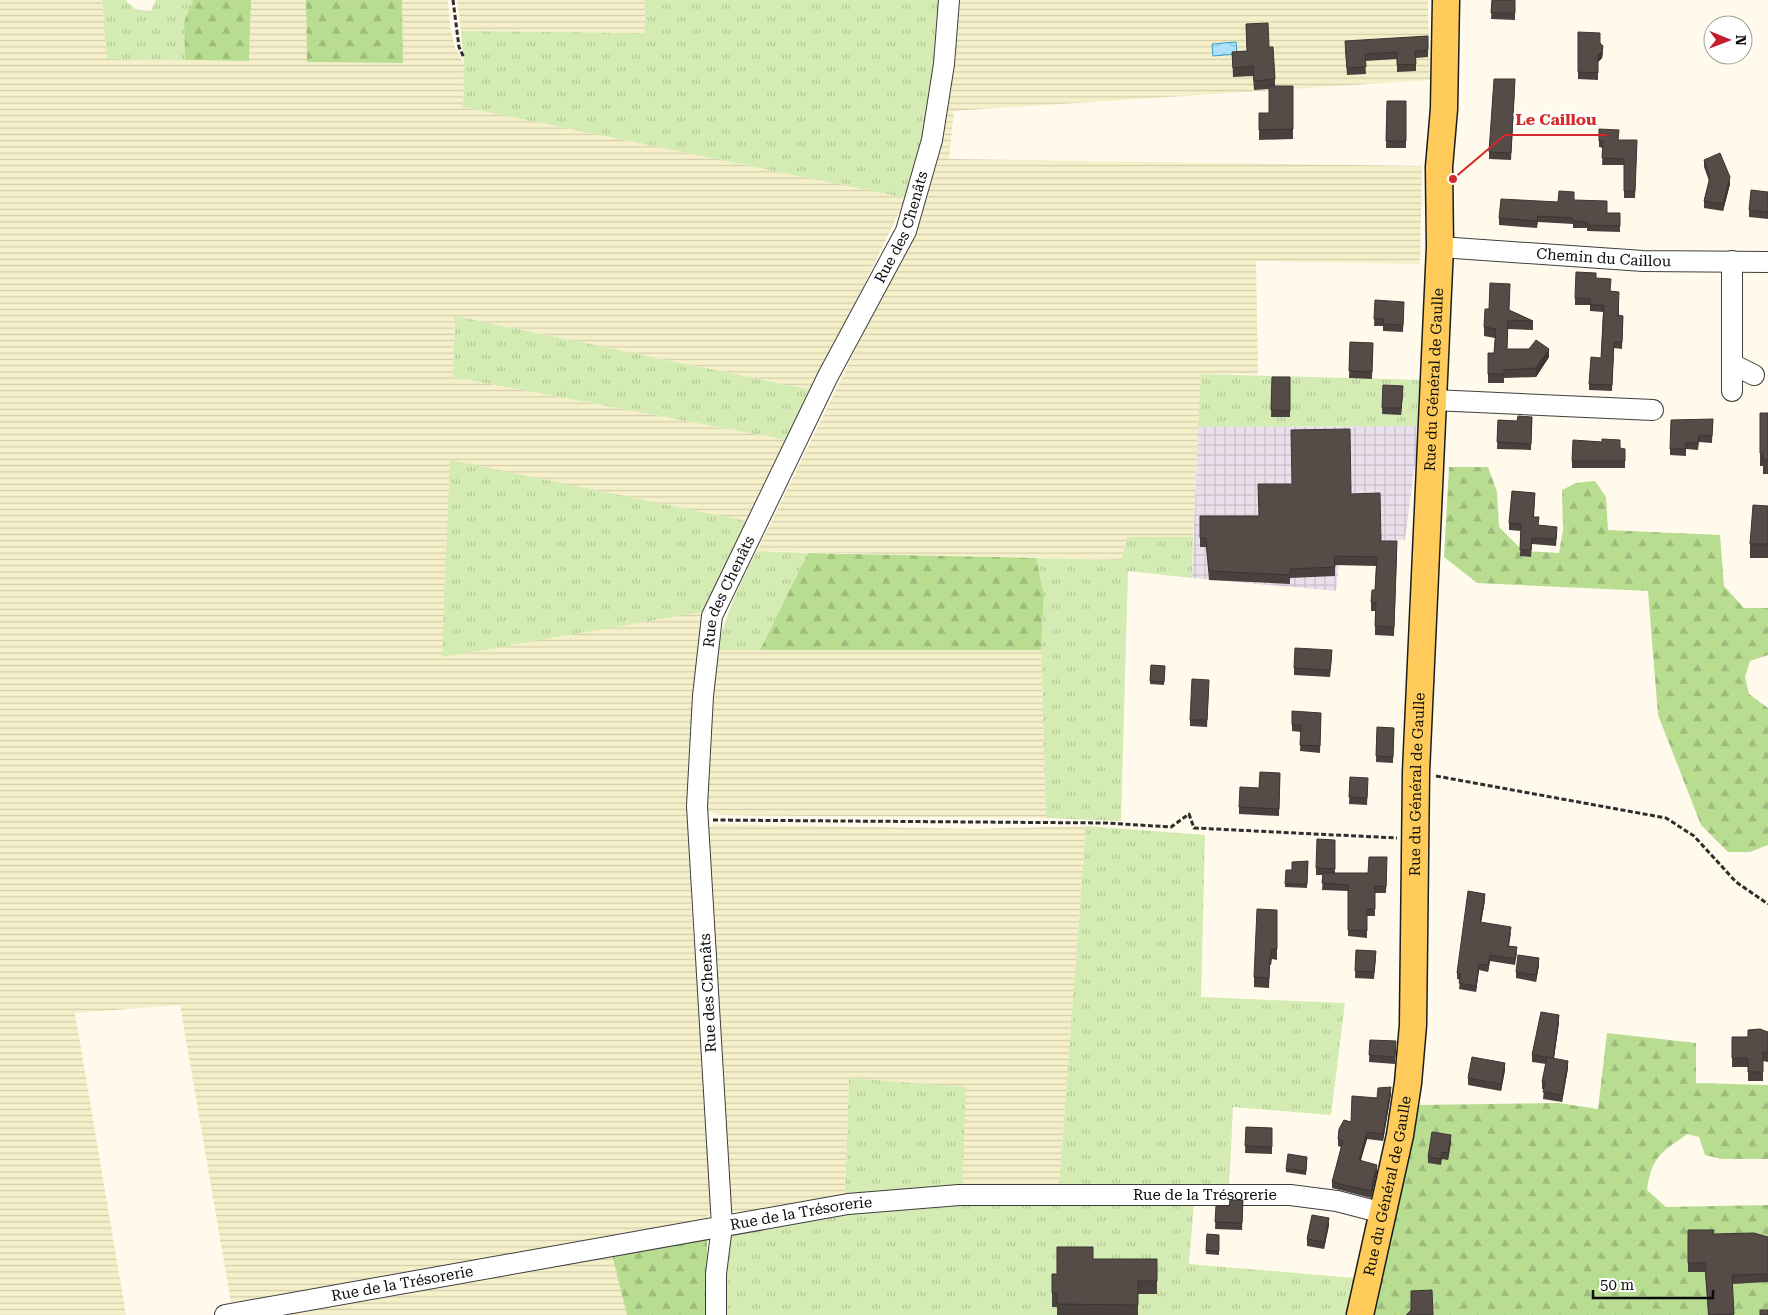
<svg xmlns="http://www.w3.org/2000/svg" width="1768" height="1315" font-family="'Roboto Serif',serif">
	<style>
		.industrial { fill: url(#industrial-grid) }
		.farmland { fill: url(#farmland-rules) }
		.grass { fill: url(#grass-tufts) }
		.forest { fill: url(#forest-firs) }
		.water { fill: url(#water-waves); stroke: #309ed5 }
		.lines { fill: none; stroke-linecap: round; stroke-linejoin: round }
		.minor-casing { stroke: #3f3f3f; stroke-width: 22 }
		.major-casing { stroke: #1d1d1d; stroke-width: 29 }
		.path { stroke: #2e2e2e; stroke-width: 3; stroke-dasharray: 5 2.5; stroke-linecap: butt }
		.minor { stroke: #fff; stroke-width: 20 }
		.major { stroke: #ffcc5b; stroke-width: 26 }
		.wall { fill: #49413e }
		.shaded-wall { fill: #3c3532 }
		.building { fill: #554c48; stroke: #3c3532 }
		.labels { text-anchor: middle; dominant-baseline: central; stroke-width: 5; stroke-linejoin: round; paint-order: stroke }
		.street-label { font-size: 15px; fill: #0c0c0c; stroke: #fff }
		.leader { fill: none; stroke: #d62828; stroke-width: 2 }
		.callout-dot { fill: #d62828; stroke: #fff; stroke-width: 2 }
		.callout-label { font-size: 16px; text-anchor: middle; font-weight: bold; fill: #d62828; stroke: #fff; stroke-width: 5; stroke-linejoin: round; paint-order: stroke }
	</style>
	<defs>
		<pattern id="industrial-grid" width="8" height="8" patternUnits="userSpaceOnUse" patternTransform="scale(1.25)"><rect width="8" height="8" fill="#eae0ec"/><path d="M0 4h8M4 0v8" fill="none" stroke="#c8bfc9"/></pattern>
		<pattern id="farmland-rules" width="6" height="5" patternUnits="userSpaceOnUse" patternTransform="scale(1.25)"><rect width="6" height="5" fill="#f6f0ca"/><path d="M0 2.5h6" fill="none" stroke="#d2cdac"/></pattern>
		<pattern id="grass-tufts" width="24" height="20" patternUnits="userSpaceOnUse" patternTransform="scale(1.25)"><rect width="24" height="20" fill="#d4ebb3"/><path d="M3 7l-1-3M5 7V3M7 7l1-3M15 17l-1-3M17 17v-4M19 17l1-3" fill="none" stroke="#b5c899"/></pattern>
		<pattern id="forest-firs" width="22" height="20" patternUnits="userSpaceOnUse" patternTransform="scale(1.25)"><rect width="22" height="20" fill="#b8dd91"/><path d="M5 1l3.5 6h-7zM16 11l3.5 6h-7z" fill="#9dbc7c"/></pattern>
		<pattern id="water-waves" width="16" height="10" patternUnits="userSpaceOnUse" patternTransform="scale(1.25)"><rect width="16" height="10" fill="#ade2fa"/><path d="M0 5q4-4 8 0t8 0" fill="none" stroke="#94c1d5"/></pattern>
	</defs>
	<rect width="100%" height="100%" fill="#fffaeb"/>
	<!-- industrial -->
	<path class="industrial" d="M1420,426L1405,540L1341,543L1336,591L1192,578L1198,427Z"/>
	<!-- farmland -->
	<g class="farmland">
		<path d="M0,0H102L108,59L249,61L251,0H306L307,62L403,63L402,0H448L450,27L455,48L464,64L463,107L906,198L846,322L816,391L455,316L453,377L787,440L746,521L450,461L707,611L688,794L692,919L716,1182L711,1212L701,1224L231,1303L180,1005L75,1013L126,1315H0Z"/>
		<path d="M457,0H645V33L461,31Z"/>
		<path d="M953,0H1428L1430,80L954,111L949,159L1422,166L1420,264L1256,261L1258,374H1201L1193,537H1127L1123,560L757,551L914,230Z"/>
		<path d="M717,650H1041L1046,818L718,815L703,809V784Z"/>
		<path d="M714,824L976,829L1086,826L1059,1186L962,1189L849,1078L845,1196L751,1212H729L704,831Z"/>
		<path d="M611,1251L627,1315H267Z"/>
	</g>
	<!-- grass -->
	<g class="grass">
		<path d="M102,0H125L135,9L151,11L156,0H193L184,22L185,60L107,59Z"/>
		<path d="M645,0H939L931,110L906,198L463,107L464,64L461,31L645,33Z"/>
		<path d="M455,316L816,391L787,440L453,377Z"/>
		<path d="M1201,374L1422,380L1420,426L1198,427Z"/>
		<path d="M450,460L746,521L707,611L442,657Z"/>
		<path d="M1127,537H1193L1192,578L1128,571L1121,821L1046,818L1041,650L1044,595L1036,558L1122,560Z"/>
		<path d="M757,551L808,553L760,650H717C726,615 739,583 757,551Z"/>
		<path d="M1086,826L1205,835L1201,997L1345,1003L1331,1115L1233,1107L1229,1187L1059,1186Z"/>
		<path d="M849,1078L966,1087L962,1189L845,1196Z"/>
		<path d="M1194,1203L1189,1264L1355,1278L1348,1315H721L725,1243L735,1233L857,1212L987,1204Z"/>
	</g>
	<!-- forest -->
	<g class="forest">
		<path d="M193,0H251L249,61L185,60L184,22Z"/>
		<path d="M306,0H402L403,63L307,62Z"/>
		<path d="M1449,467H1488L1497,492L1499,527L1523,551L1559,553L1563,530L1562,490L1576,483L1595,481L1606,497L1608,530L1720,535L1724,586L1744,608H1768V655L1750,661L1745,677L1749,694L1768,708V845L1750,852H1728L1701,825L1658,715L1648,591L1477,583L1444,557Z"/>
		<path d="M808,553L1036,558L1044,595L1041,650H760Z"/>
		<path d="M1607,1033L1696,1043V1083L1768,1085V1159H1721L1705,1155L1699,1137L1687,1134C1661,1153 1652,1156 1647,1190L1666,1207L1768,1205V1315H1373L1417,1105L1559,1103L1598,1109Z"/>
		<path d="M707,1239L708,1315H627L611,1251Z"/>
	</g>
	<!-- water -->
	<path class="water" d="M1236,42L1237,54L1213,56L1212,44Z"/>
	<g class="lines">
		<defs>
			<g id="minor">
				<path id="s1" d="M1440,247L1643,261L1768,262"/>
				<path d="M1732,364L1754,375"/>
				<path d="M1732,391V261"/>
				<path d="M1433,400L1653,410"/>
				<path id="s2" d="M225,1315L848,1204L959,1195H1290L1337,1201L1383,1213"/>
				<path id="s3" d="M716,1315V1274L722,1226L697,806L703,696L712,616L828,376L906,231L932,140L944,64L949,0"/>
			</g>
			<g id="major">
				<path id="s4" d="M1360,1315L1400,1135L1408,1083L1413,1025L1416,772L1440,247L1439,167L1444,109L1446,0"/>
			</g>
		</defs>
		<!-- minor casing -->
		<use href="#minor" class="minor-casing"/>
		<!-- major casing -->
		<use href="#major" class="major-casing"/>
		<!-- path -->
		<g class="path">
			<path d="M453,0L459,47L464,58"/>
			<path d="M1436,776L1666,818L1694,836L1736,882L1768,904"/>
			<path d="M713,820L1106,823L1171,827L1189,814L1194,828L1397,838"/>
		</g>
		<!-- minor -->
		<use href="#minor" class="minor"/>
		<!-- major -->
		<use href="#major" class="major"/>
	</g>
	<!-- wall -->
	<g class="wall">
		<path d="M1492,0H1515V20L1491,19Z"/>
		<path d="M1246,24L1269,47L1275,79V86H1293V139L1259,140V113H1269V89L1254,90L1253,76L1233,77L1232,52L1247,51Z"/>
		<path d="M1578,32L1600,43L1603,53L1602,58L1598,62V80L1578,79Z"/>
		<path d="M1428,36V57L1416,58V71L1397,72V59L1365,61L1366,74L1347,75L1345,48Z"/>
		<path d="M1515,86L1511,160L1489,159V152Z"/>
		<path d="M1387,101H1406V148H1386Z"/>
		<path d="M1599,129L1619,140H1637L1635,198H1624V165H1602L1603,148L1599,147Z"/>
		<path d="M1704,160L1730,184L1723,211L1704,208V201L1709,181L1704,167Z"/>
		<path d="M1768,192V219L1749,217V210Z"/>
		<path d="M1574,200L1607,213H1620V232L1587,231V228H1573V224L1538,222L1537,228L1499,225V218L1558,202Z"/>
		<path d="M1596,278L1619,299V315L1623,322L1622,349L1614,348L1612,391L1589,390V384L1601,358L1603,312L1590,311V305H1575V298Z"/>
		<path d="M1375,300L1404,309L1403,332L1383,331V326H1374Z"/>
		<path d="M1509,310L1533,321V330L1508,329L1507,349L1549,357L1536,377L1504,378V383H1488V353H1494L1495,338L1484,336V327Z"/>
		<path d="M1350,342L1373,343L1372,379L1349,378Z"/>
		<path d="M1272,377H1290V417H1271Z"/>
		<path d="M1383,385L1403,393L1401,415L1382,414Z"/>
		<path d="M1760,413H1768V474H1763V466H1760Z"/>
		<path d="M1532,417L1531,450L1497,449L1498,420L1517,421Z"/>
		<path d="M1713,419L1712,443L1699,442L1698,450L1686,449V456L1670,455V449Z"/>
		<path d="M1620,449L1625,456V468H1572V461Z"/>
		<path d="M1351,494L1381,541L1397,550L1394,636L1375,635V611H1371V602L1375,590L1376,566L1335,565V576L1290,578V584L1209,580L1206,547H1200V516H1259Z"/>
		<path d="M1535,499L1534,517L1539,526L1557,534L1556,546L1532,544L1531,557L1520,556L1521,531L1509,530V523Z"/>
		<path d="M1768,506V558H1750V544Z"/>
		<path d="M1332,657L1330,677L1294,675V668Z"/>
		<path d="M1151,665L1165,666L1164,685L1150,684Z"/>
		<path d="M1209,686L1207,727L1190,726V720Z"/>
		<path d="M1321,713L1320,753L1300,751L1301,732L1292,731V725Z"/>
		<path d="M1377,727L1394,728L1393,763L1376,762Z"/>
		<path d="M1280,773L1279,816L1239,814V807L1259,788Z"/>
		<path d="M1350,777L1368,784L1367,805L1349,804Z"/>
		<path d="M1335,840V873H1368L1387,864L1386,893H1375V916H1367V938L1348,936V891L1322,890L1323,875H1316V868Z"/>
		<path d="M1308,861L1307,888L1285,887L1286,870H1292Z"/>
		<path d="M1485,900L1481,923L1511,933L1509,946L1517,953L1515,965L1490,961L1488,972L1479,970L1476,992L1459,989L1460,980L1457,979V973Z"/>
		<path d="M1277,910V960L1272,959L1271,965H1270L1269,988L1254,987V977Z"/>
		<path d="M1356,950L1376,958L1374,979L1355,978Z"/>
		<path d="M1539,965L1536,982L1516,978V972Z"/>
		<path d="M1559,1022L1554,1058L1568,1068L1562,1102L1543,1099L1544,1089H1542V1082L1546,1064L1532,1062V1055Z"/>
		<path d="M1768,1032V1062L1763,1061V1081H1748V1067H1732V1037H1748Z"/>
		<path d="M1370,1040L1396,1048L1395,1064L1369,1062Z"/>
		<path d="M1505,1070L1501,1091L1468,1085V1078Z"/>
		<path d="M1391,1094L1383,1141L1367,1139L1361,1160L1377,1172L1371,1198L1332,1188V1182L1341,1147L1338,1146V1139L1351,1122L1377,1098Z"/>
		<path d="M1246,1127L1272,1128V1154L1245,1153Z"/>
		<path d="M1451,1142L1448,1160L1442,1159L1441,1165L1428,1163V1157Z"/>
		<path d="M1307,1160L1306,1175L1286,1172V1169Z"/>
		<path d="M1243,1200L1242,1230L1215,1229L1216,1206H1229Z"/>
		<path d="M1329,1225L1324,1249L1307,1246V1239Z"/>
		<path d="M1688,1230L1713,1234L1768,1237V1282L1732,1284L1734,1315H1708L1705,1272H1688Z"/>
		<path d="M1207,1234L1219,1235V1255L1206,1254Z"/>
		<path d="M1093,1259H1157V1294H1138V1315H1057V1307H1052V1274H1057Z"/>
	</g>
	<!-- shaded-wall -->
	<g class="shaded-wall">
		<path d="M1603,46L1602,58L1598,62V80V55Z"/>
		<path d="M1730,177V184L1723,211V204Z"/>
		<path d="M1549,349V357L1536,377V368Z"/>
		<path d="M1403,386V393L1401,415V408Z"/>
		<path d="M1485,894V900L1480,929V922Z"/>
		<path d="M1490,955V961L1488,972V965Z"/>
		<path d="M1539,958V965L1536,982V975Z"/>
		<path d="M1479,964V970L1476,992V986Z"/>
		<path d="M1559,1015V1022L1553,1065V1058Z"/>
		<path d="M1568,1061V1068L1562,1102V1095Z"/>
		<path d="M1505,1063V1070L1501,1091V1084Z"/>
		<path d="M1391,1087V1094L1383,1141V1134Z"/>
		<path d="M1367,1132V1139L1359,1166V1160Z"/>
		<path d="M1451,1135V1142L1448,1160V1153Z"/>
		<path d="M1377,1165V1172L1371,1198V1191Z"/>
		<path d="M1329,1218V1225L1324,1249V1242Z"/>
	</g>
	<!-- building -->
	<g class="building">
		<path d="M1492,0H1515V13H1491Z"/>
		<path d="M1268,23L1269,47H1273L1275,79L1254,81L1253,66L1233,68L1232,52L1247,51L1246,24Z"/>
		<path d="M1578,32L1600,33V43L1603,46L1602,52L1598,55V73L1578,72Z"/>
		<path d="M1428,36V50L1415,51L1416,64L1397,65V52L1365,54L1366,67L1347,68L1345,41Z"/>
		<path d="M1494,79H1515L1511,153L1489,152Z"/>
		<path d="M1269,86H1293V129L1259,130V113H1269Z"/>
		<path d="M1387,101H1406V141H1386Z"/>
		<path d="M1599,129L1619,130L1618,140H1637L1635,191H1624V159L1602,158L1603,141H1599Z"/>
		<path d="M1720,153L1730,177L1723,204L1704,201L1710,177L1704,160Z"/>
		<path d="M1751,190L1768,192V212L1749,210Z"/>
		<path d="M1559,191L1574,192V200L1607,201V213H1620V226L1587,225V222L1573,221V218L1538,216L1537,221L1499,218L1501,199L1558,202Z"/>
		<path d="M1576,272L1596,273V278L1611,279L1610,291L1619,292L1618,315L1623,316L1622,342H1614L1612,385L1589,384L1591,357L1601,358L1604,305H1590V299L1575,298Z"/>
		<path d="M1490,283L1510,284L1509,310L1533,321L1508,320L1507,349H1529L1536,340L1549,349L1536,368L1504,370V374H1488V353H1494L1496,329L1484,327L1485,309H1489Z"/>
		<path d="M1375,300L1404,302L1403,325L1383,324L1384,319H1374Z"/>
		<path d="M1350,342L1373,343L1372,372L1349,371Z"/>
		<path d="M1272,377H1290V411L1271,410Z"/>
		<path d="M1383,385L1403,386L1401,408H1382Z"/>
		<path d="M1760,413H1768V460H1763V453H1760Z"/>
		<path d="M1518,416L1532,417L1531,444L1497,442L1498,420L1517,421Z"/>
		<path d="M1713,419L1712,436L1699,435L1698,443L1686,442V449H1670L1671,420Z"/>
		<path d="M1350,429L1351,494L1380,493L1381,541H1397L1394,627L1375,626L1376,603L1371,602L1372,590H1375L1377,557L1334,556L1335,567L1290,569V575L1209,571L1206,538H1200V516H1259L1258,484H1292L1291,430Z"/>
		<path d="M1602,439L1620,440V448L1625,449V461H1572L1573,440L1602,442Z"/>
		<path d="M1512,491L1535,493L1533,517H1539L1538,525L1557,527L1556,539L1532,538L1531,550H1520L1521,524L1509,523Z"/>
		<path d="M1753,505L1768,506V544H1750Z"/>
		<path d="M1295,648L1332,650L1330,670L1294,668Z"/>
		<path d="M1151,665L1165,666L1164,682L1150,681Z"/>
		<path d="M1192,679L1209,680L1207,720H1190Z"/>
		<path d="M1292,711L1321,713L1320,746L1300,745L1301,725H1292Z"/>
		<path d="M1377,727L1394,728L1393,757L1376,756Z"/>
		<path d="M1260,772L1280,773L1279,809L1239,807L1240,787L1259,788Z"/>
		<path d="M1350,777L1368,778L1367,798L1349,797Z"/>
		<path d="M1317,839L1335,840V869L1316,868Z"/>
		<path d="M1369,857H1387L1386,887L1375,886V909H1367V931L1348,930V885L1322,883L1323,873H1368Z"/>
		<path d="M1308,861L1307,884H1285L1286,870H1292V862Z"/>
		<path d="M1468,891L1485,894L1480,922L1511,927L1508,946L1517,947L1515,959L1490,955L1488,965L1479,964L1476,986L1459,983L1461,974L1457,973Z"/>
		<path d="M1257,909L1277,910V949H1272L1271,955H1270L1269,978L1254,977Z"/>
		<path d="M1356,950L1376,951L1374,972L1355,971Z"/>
		<path d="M1518,955L1539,958L1536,975L1516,972Z"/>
		<path d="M1541,1012L1559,1015L1553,1058L1532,1055Z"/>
		<path d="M1760,1029L1768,1032V1053L1763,1052V1072H1748V1058H1732V1037H1748V1030Z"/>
		<path d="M1370,1040L1396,1041L1395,1057L1369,1055Z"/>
		<path d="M1472,1057L1505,1063L1501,1084L1468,1078Z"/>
		<path d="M1547,1057L1568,1061L1562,1095L1543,1092L1545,1083L1542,1082Z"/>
		<path d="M1391,1087L1383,1134L1367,1132L1359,1160L1377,1165L1371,1191L1332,1182L1343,1141L1338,1139L1339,1129L1344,1120L1351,1122L1352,1096L1377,1098L1378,1088Z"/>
		<path d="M1246,1127L1272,1128V1147L1245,1146Z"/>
		<path d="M1432,1132L1451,1135L1448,1153L1442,1152L1441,1159L1428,1157Z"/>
		<path d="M1288,1154L1307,1157L1306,1171L1286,1169Z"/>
		<path d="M1230,1200H1243L1242,1223L1215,1222L1216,1206H1229Z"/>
		<path d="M1312,1215L1329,1218L1324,1242L1307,1239Z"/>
		<path d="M1688,1230H1714L1713,1234L1754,1233L1768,1237V1274L1732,1275L1734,1314L1709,1315L1705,1263H1688Z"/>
		<path d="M1207,1234L1219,1235V1251H1206Z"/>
		<path d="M1057,1247H1093V1259H1157V1281H1138V1305L1057,1304V1293H1052V1274H1057Z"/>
		<path d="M1432,1290L1433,1315H1407V1314L1411,1310V1291Z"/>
		<rect x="1760" y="1310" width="8" height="5"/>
	</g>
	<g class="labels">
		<!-- street labels -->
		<g class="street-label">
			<text stroke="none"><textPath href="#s3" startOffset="1134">Rue des Chenâts</textPath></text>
			<text stroke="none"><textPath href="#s1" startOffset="164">Chemin du Caillou</textPath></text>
			<text stroke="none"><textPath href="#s4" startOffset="941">Rue du Général de Gaulle</textPath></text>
			<text stroke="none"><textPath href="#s3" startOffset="729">Rue des Chenâts</textPath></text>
			<text stroke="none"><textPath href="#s4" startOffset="536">Rue du Général de Gaulle</textPath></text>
			<text transform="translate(708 993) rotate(-93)">Rue des Chenâts</text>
			<text stroke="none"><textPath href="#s4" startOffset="132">Rue du Général de Gaulle</textPath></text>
			<text stroke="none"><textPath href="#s2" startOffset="990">Rue de la Trésorerie</textPath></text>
			<text stroke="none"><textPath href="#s2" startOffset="585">Rue de la Trésorerie</textPath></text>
			<text stroke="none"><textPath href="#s2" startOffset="180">Rue de la Trésorerie</textPath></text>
		</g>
	</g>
	<!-- callouts -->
	<path class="leader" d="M1453 179L1505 135H1607"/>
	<circle class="callout-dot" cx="1453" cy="179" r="5"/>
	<g class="callout-label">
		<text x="1556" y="125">Le Caillou</text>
	</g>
	<!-- north arrow -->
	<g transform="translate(1728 40) rotate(91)"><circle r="24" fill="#ffffff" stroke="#9e9e9e"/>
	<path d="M0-4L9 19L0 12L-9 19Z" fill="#c41d30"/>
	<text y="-8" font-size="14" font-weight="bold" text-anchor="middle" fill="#0c0c0c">N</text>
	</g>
	<!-- scale -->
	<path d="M1593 1290v8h120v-8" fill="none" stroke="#0c0c0c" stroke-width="2.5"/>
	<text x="1600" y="1290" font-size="15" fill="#0c0c0c" stroke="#ffffff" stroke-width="4" paint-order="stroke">50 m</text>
</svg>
